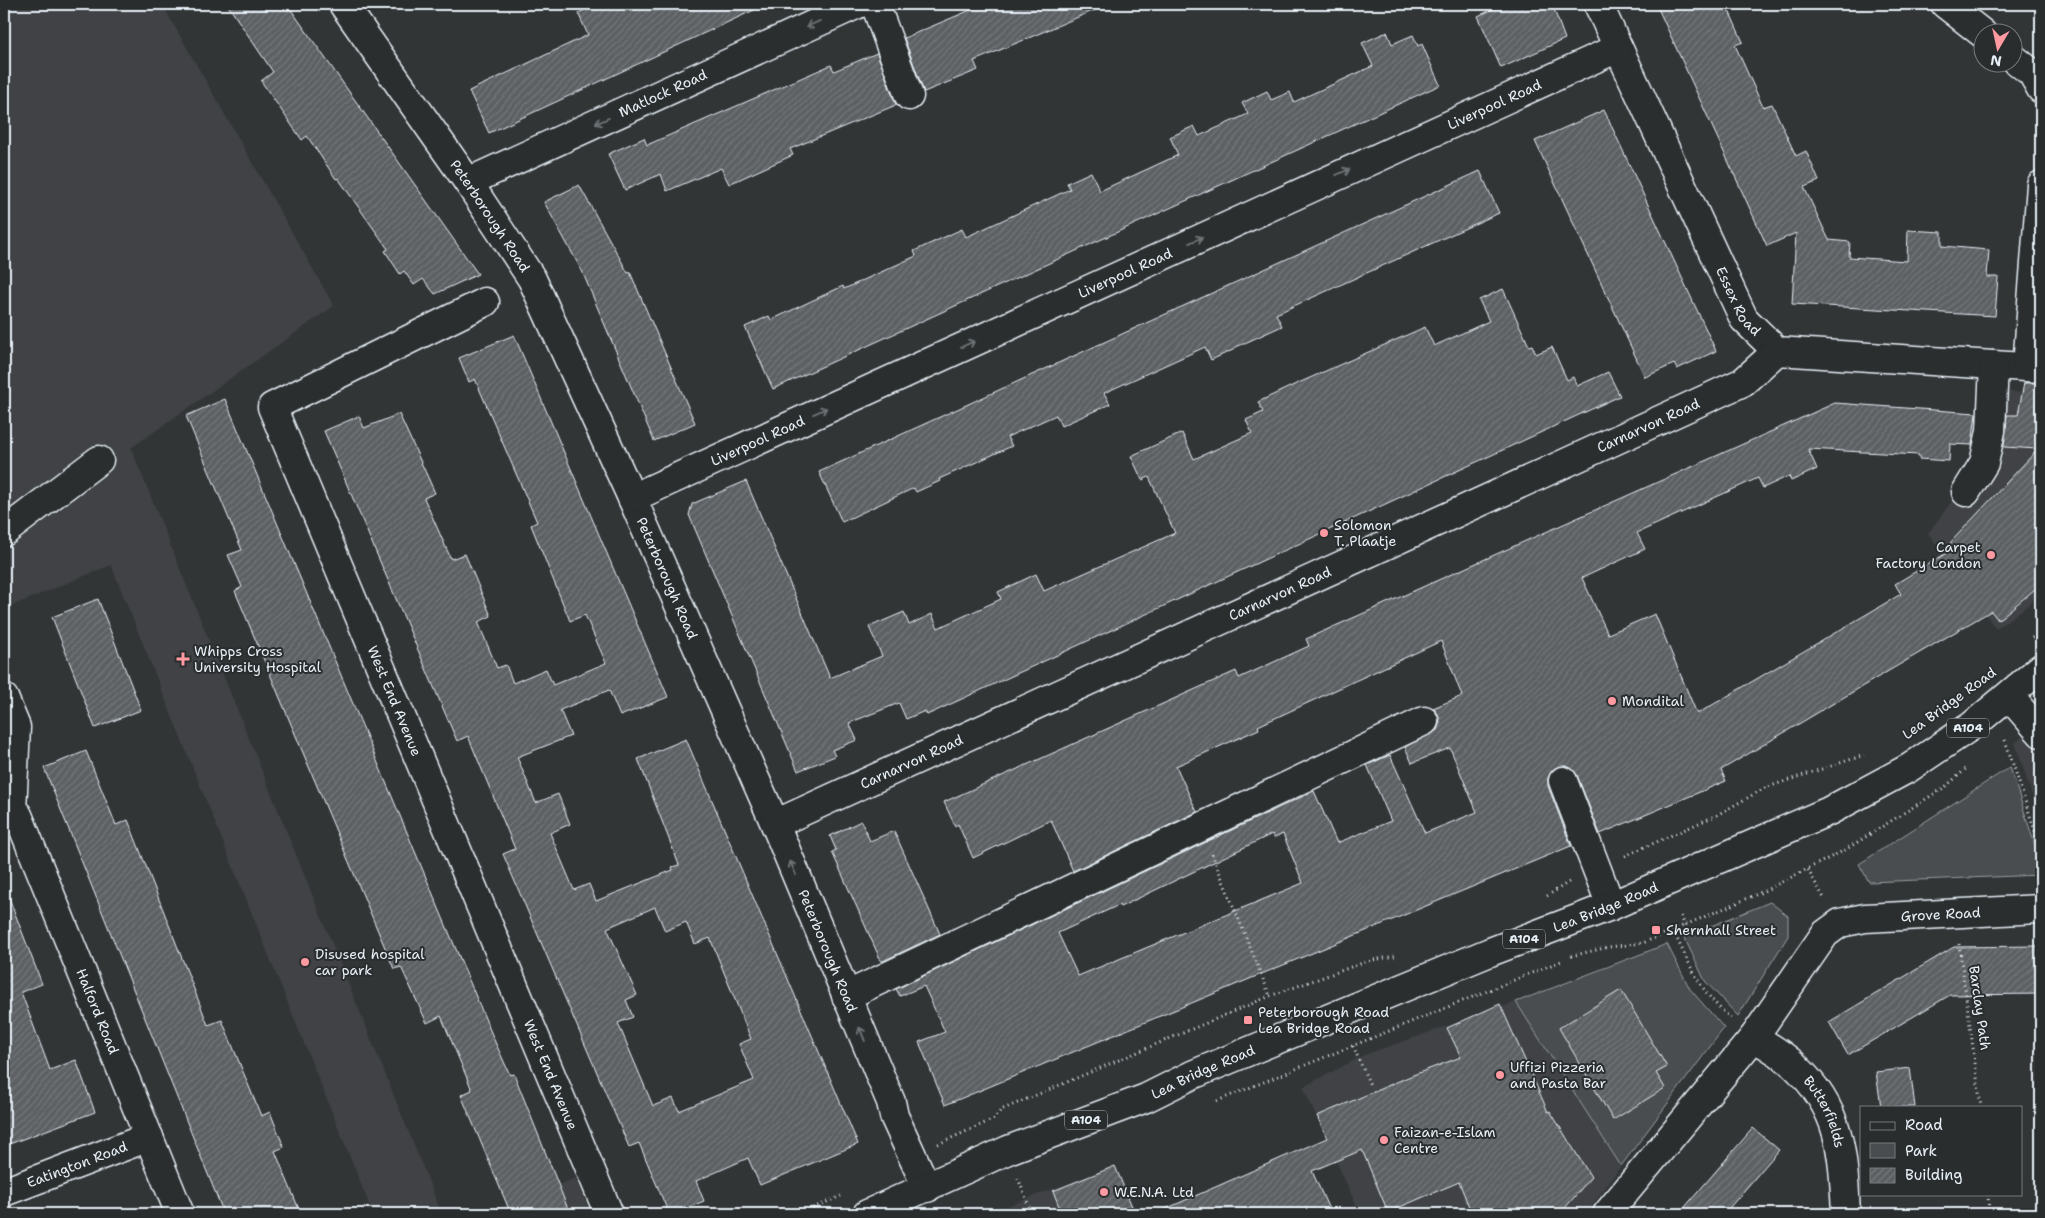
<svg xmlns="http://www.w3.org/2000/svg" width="2045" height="1218" font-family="'Shantell Sans',sans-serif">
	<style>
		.built { fill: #3f4244 }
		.green { fill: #494d4f; stroke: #989fa4 }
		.building { fill: url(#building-hatch); stroke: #e8f1f8; fill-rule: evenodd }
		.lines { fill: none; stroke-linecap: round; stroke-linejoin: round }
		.minor-casing { stroke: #e8f1f8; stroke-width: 31 }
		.major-casing { stroke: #e8f1f8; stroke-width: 31 }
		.path { stroke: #e8f1f8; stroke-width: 3; stroke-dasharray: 1 4; stroke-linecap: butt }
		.minor { stroke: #2a2d2e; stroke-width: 28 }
		.major { stroke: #2a2d2e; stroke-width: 28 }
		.oneway { stroke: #6c7275 }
		.poi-dot { fill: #ff9aa2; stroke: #2a2d2e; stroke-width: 2 }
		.labels { text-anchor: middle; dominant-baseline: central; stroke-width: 4; stroke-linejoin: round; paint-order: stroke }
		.shield { fill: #2a2d2e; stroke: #afb6bb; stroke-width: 1 }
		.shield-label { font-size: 12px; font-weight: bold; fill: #e8f1f8 }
		.street-label { font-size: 14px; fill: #e8f1f8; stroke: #2a2d2e }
		.poi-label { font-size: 14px; fill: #e8f1f8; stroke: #2a2d2e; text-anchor: start }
	</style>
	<defs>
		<pattern id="building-hatch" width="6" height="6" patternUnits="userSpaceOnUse" patternTransform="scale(1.25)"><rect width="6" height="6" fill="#5c6063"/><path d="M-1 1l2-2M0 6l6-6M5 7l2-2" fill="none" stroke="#73777a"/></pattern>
	</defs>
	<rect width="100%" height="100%" fill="#323536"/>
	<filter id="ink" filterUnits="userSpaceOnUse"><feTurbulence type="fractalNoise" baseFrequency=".02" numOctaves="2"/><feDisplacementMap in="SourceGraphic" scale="10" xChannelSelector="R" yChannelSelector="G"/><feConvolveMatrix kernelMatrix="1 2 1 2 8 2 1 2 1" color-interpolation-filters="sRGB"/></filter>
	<g filter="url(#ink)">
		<!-- built -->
		<g class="built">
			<path d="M4,4H162L334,306L131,448L442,1214H373L111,565L4,609Z"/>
			<path d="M1985,390L2041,394V592L2027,606L1996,629L1928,533L1979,465Z"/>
			<path d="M2041,721V823L2015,743Z"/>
			<path d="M1516,1002L1621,1166L1586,1214H1360L1303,1087L1364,1055Z"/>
			<path d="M1114,1166L1138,1214H988L1005,1207Z"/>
			<path d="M576,1178L591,1214H484Z"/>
		</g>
		<!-- green -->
		<g class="green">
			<path d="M2010,767L2041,864V875L1869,882L1859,864Z"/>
			<path d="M1770,902L1788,916V936L1738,1016L1705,981L1684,937Z"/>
			<path d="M1667,944L1690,989L1724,1028L1621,1166L1516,1002Z"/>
		</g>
		<!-- building -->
		<g class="building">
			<path d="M227,4H287L478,274L435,294L423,279L414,285L404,271L400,274L385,251L388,249L338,178L336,179L307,136L302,140L261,81L273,72Z"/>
			<path d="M598,4H767L489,133L469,91L588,35L578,13Z"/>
			<path d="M985,4H1109L974,61L978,70L924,92L904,38Z"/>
			<path d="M1504,4H1552L1565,39L1501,68L1478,16Z"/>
			<path d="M1656,4H1726L1743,42L1735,45L1763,107L1772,104L1796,156L1806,151L1819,181L1804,187L1829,240L1850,242L1849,257L1907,261L1908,230L1942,232V246L1989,250L1987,277H1998L1995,316L1792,304L1796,233L1767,246Z"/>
			<path d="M1387,32L1392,44L1413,35L1418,46L1422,44L1440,85L773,389L745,327L769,316L771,320L843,286L844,289L916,256L914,251L962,229L966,237L1070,189L1067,183L1091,172L1100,191L1178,155L1170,137L1194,126L1199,136L1248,114L1242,103L1267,91L1271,100L1290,92L1294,102L1373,66L1362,43Z"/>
			<path d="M877,53L896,105L790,149L793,155L729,184L721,168L667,191L661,174L625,190L608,154L644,138L647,145L831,65L834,71Z"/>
			<path d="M1604,110L1716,351L1677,369L1674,364L1645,377L1535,141Z"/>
			<path d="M1480,171L1499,213L1276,314L1282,326L1234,348L1235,349L1211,360L1205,347L1104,393L1110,404L1061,426L1056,415L1007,437L1012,446L939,479L940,481L916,492L914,488L842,522L819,472Z"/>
			<path d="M579,185L628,273L630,272L695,423L654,441L582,271L544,202Z"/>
			<path d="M1503,289L1529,346L1532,345L1536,354L1552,347L1567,380L1573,377L1577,386L1608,372L1620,396L927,715L925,711L906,719L899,703L849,723L857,740L832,750L835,756L798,771L689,515L692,504L746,481L830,678L882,656L869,627L904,612L909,625L932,614L938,628L1001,599L998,592L1036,574L1044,591L1175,533L1149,477L1142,480L1131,456L1182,433L1194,459L1252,433L1246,420L1263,412L1258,402L1294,385L1425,327L1434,346L1489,321L1479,300Z"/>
			<path d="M514,335L668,697L620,716L609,690L560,710L571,736L517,757L536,803L558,794L570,824L550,833L574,890L589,884L596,901L673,870L672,867L679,865L638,759L686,739L858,1144L760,1185L748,1158L696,1181L704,1201L672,1214H669L639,1143L629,1147L503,854L515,849L468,736L457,741L324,431L359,416L364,428L399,414L435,493L424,498L451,559L465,554L491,616L478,622L497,668L506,665L513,683L546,669L553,685L606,663L585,615L570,621L531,525L537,522L475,379L469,382L459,358ZM655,907L665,931L686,922L695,944L710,938L751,1039L739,1044L754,1080L679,1111L673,1098L653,1106L618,1023L633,1017L626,1000L637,995L607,928Z"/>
			<path d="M2024,383H2041V584L1998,620L1991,611L1856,690L1721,770L1726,781L1600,834L1577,775L1572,769L1566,766L1557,767L1551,772L1548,778V786L1571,846L945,1105L919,1042L945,1032L924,986L900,996L896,989L1314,791L1337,843L1391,821L1367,765L1390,755L1425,833L1477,812L1450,748L1412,763L1405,747L1437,730L1440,722L1438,714L1433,708L1462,696L1441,641L1258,726L1259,729L1176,766L1197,812L1073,871L1051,820L973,858L958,824L955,826L944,802L1236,671L1239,678L1309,646L1306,639L1835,403L1976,413L1972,445L1950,444L1949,461L1919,459V455L1808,449L1817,469L1791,481L1789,476L1763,488L1758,478L1637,533L1645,549L1582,578L1608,634L1655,614L1697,714L1901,594L1895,584L1955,548L1950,543L2038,449L2004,447L2007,415H2018ZM1272,834L1274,838L1283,834L1303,883L1078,976L1058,933L1119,905L1120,907Z"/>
			<path d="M225,399L495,1042L510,1075L514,1074L570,1214H511L461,1095L472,1090L441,1016L427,1023L401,967L394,969L235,591L242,587L228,555L242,550L186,416Z"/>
			<path d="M98,599L141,710L95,728L52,617Z"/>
			<path d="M86,751L116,825L128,820L208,1025L222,1020L261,1116L270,1112L284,1147L275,1151L301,1214H224L44,768Z"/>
			<path d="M861,821L870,841L894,831L940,934L883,961H881L832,852L836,850L830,836Z"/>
			<path d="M6,890L42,984L21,992L50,1070L76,1060L95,1112L4,1146V891Z"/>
			<path d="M2040,946V994L1950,995L1848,1055L1829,1022L1954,947Z"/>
			<path d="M1621,990L1667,1067L1656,1073L1665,1088L1613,1120L1559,1028Z"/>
			<path d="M1500,1004L1548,1112L1550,1111L1591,1177L1560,1214H1476L1470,1209L1459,1182L1388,1212L1362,1150L1312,1171L1331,1214H1154L1327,1138L1317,1116L1413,1075L1461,1057L1447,1028Z"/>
			<path d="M1910,1068L1915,1107H1881L1876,1072Z"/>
			<path d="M1753,1128L1779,1150L1724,1214H1679Z"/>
			<path d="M1115,1166L1135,1214H1062L1053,1191Z"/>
		</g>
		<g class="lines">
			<defs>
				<g id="minor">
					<path id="s1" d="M343,4L468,182L532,279L632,498L775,824L891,1102L894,1116L927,1188"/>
					<path d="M875,4L909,96"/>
					<path id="s2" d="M1598,4L1744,319L1777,351L2041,368"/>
					<path d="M1945,4L1982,33"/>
					<path d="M2012,57L2032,73L2041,89"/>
					<path id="s3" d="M468,182L858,4"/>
					<path id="s4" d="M485,302L272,407L609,1214"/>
					<path d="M2027,367L2041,185"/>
					<path d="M1966,492L1984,463L1991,431L1994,365"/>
					<path id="s5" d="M632,498L1618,48"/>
					<path d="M4,532L99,460"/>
					<path d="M2009,696L2041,733"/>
					<path d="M4,698L16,727L12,811"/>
					<path d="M1563,781L1611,906"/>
					<path id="s6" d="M12,811L18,815L180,1214"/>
					<path id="s7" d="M775,824L1743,382L1777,351"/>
					<path d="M846,996L1424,721"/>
					<path id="s8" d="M1754,1037C1768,1046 1784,1055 1795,1066C1842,1110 1843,1154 1846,1214"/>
					<path id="s9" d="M4,1192L149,1137"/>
					<path id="s10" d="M1607,1214L1754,1037L1825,934L1840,923L1865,918L2041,909"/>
				</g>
				<g id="major">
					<path id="s11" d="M867,1214L1008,1150L1146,1098L1192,1075L1259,1047L1490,952L1611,906L1829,811L1909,768L1973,725L2041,668"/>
				</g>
			</defs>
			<!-- minor casing -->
			<use href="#minor" class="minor-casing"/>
			<!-- major casing -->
			<use href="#major" class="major-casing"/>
			<!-- path -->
			<g class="path">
				<path d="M2032,638L2041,630"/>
				<path d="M2005,740L2041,849"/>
				<path d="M1212,854L1270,996"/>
				<path d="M1625,856L1717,815L1765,788L1864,755"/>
				<path d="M1808,870L1824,898"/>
				<path d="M1547,896L1569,882"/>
				<path d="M1681,916L1685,926"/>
				<path d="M1673,931C1691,966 1699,992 1731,1018"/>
				<path d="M1959,944L1981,1107"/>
				<path d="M1571,956L1609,947L1643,943L1760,893L1845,850L1945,787L1967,768"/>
				<path d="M1353,1046L1370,1085"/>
				<path d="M1217,1101L1561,961"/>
				<path d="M938,1144L994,1119L1001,1110L1270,996L1368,961L1395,956"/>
				<path d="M1018,1178L1032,1214"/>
				<path d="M1988,1194L1989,1214"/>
				<path d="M799,1214L841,1196"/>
			</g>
			<!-- minor -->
			<use href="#minor" class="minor"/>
			<!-- major -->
			<use href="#major" class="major"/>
		</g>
		<!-- one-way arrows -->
		<defs><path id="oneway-shaft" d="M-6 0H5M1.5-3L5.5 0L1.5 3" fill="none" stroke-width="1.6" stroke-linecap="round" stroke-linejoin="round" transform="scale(1.25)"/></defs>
		<g class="oneway">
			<use href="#oneway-shaft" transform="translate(813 24) rotate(155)"/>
			<use href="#oneway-shaft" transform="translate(602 121) rotate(155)"/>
			<use href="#oneway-shaft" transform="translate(1343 172) rotate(-24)"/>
			<use href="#oneway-shaft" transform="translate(1196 240) rotate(-25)"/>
			<use href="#oneway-shaft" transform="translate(968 344) rotate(-24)"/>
			<use href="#oneway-shaft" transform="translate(820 411) rotate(-24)"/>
			<use href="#oneway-shaft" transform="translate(793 868) rotate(-113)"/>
			<use href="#oneway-shaft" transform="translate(862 1034) rotate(-112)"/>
		</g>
	</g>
	<!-- markers -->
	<g class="poi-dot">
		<circle cx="1324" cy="533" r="5"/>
		<circle cx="1991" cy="555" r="5"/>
		<path d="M180.5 651.5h5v5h5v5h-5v5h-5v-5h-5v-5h5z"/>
		<circle cx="1612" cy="701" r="5"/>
		<rect x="1651" y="925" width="10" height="10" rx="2.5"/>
		<circle cx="305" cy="962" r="5"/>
		<rect x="1243" y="1015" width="10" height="10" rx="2.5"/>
		<circle cx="1500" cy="1075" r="5"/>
		<circle cx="1384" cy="1140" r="5"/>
		<circle cx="1104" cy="1192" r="5"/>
	</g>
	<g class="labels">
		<!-- shield labels -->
		<g class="shield">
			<rect x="1947" y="718.5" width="42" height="19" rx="4"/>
			<rect x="1503" y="929.5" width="42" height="19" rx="4"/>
			<rect x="1065" y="1110.5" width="42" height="19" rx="4"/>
		</g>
		<g class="shield-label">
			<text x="1968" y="728">A104</text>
			<text x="1524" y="939">A104</text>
			<text x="1086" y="1120">A104</text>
		</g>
		<!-- street labels -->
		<g class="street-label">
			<text stroke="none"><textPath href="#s3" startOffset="214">Matlock Road</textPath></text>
			<text stroke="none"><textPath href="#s5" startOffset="948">Liverpool Road</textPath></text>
			<text stroke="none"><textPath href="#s1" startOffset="258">Peterborough Road</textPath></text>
			<text stroke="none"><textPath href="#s5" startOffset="542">Liverpool Road</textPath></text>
			<text stroke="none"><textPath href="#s2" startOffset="329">Essex Road</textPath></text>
			<text stroke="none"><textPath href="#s7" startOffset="960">Carnarvon Road</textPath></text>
			<text stroke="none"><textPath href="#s5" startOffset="138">Liverpool Road</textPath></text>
			<text stroke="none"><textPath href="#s1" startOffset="662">Peterborough Road</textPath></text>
			<text stroke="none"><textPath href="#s7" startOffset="555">Carnarvon Road</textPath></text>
			<text stroke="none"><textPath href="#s4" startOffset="556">West End Avenue</textPath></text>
			<text transform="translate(1949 703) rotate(-36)">Lea Bridge Road</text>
			<text stroke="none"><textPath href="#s7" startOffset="150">Carnarvon Road</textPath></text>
			<text stroke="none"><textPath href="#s11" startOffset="800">Lea Bridge Road</textPath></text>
			<text stroke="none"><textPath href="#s10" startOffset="475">Grove Road</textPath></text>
			<text stroke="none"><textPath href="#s1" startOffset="1068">Peterborough Road</textPath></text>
			<text transform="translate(1980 1008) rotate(82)">Barclay Path</text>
			<text stroke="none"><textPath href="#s6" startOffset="219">Halford Road</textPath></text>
			<text stroke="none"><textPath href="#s11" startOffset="365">Lea Bridge Road</textPath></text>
			<text stroke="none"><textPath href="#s4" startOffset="961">West End Avenue</textPath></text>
			<text stroke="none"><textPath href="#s8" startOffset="106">Butterfields</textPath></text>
			<text stroke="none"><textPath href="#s9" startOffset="78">Eatington Road</textPath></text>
		</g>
		<!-- poi labels -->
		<g class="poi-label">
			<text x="1334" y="525">Solomon<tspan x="1334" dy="16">T. Plaatje</tspan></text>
			<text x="1981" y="547" text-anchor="end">Carpet<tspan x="1981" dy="16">Factory London</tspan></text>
			<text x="194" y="651">Whipps Cross<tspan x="194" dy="16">University Hospital</tspan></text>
			<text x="1622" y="701">Mondital</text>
			<text x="1666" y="930">Shernhall Street</text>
			<text x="315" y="954">Disused hospital<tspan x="315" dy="16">car park</tspan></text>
			<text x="1258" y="1012">Peterborough Road<tspan x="1258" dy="16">Lea Bridge Road</tspan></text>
			<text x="1510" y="1067">Uffizi Pizzeria<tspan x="1510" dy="16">and Pasta Bar</tspan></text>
			<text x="1394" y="1132">Faizan-e-Islam<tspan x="1394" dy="16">Centre</tspan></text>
			<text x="1114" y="1192">W.E.N.A. Ltd</text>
		</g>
	</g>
	<!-- margin -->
	<rect width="2045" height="1218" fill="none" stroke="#2a2d2e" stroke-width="20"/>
	<rect x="10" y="10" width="2025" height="1198" fill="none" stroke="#e8f1f8" stroke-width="2" filter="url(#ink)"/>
	<!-- legend -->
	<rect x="1860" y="1106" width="162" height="90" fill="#2a2d2e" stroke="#767b7f"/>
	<rect x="1870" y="1122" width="25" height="8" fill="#2a2d2e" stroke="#767b7f"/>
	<text x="1905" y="1130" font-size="15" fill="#e8f1f8">Road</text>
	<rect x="1870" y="1143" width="25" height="15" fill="#494d4f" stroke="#767b7f"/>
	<text x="1905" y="1156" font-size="15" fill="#e8f1f8">Park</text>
	<rect x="1870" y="1168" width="25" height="15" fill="url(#building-hatch)" stroke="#767b7f"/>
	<text x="1905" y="1180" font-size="15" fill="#e8f1f8">Building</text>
	<!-- north arrow -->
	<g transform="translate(1998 48) rotate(189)"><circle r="24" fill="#2a2d2e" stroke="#767b7f"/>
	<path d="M0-4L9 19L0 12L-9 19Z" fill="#ff9aa2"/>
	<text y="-8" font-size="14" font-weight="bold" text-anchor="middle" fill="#e8f1f8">N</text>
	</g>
</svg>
